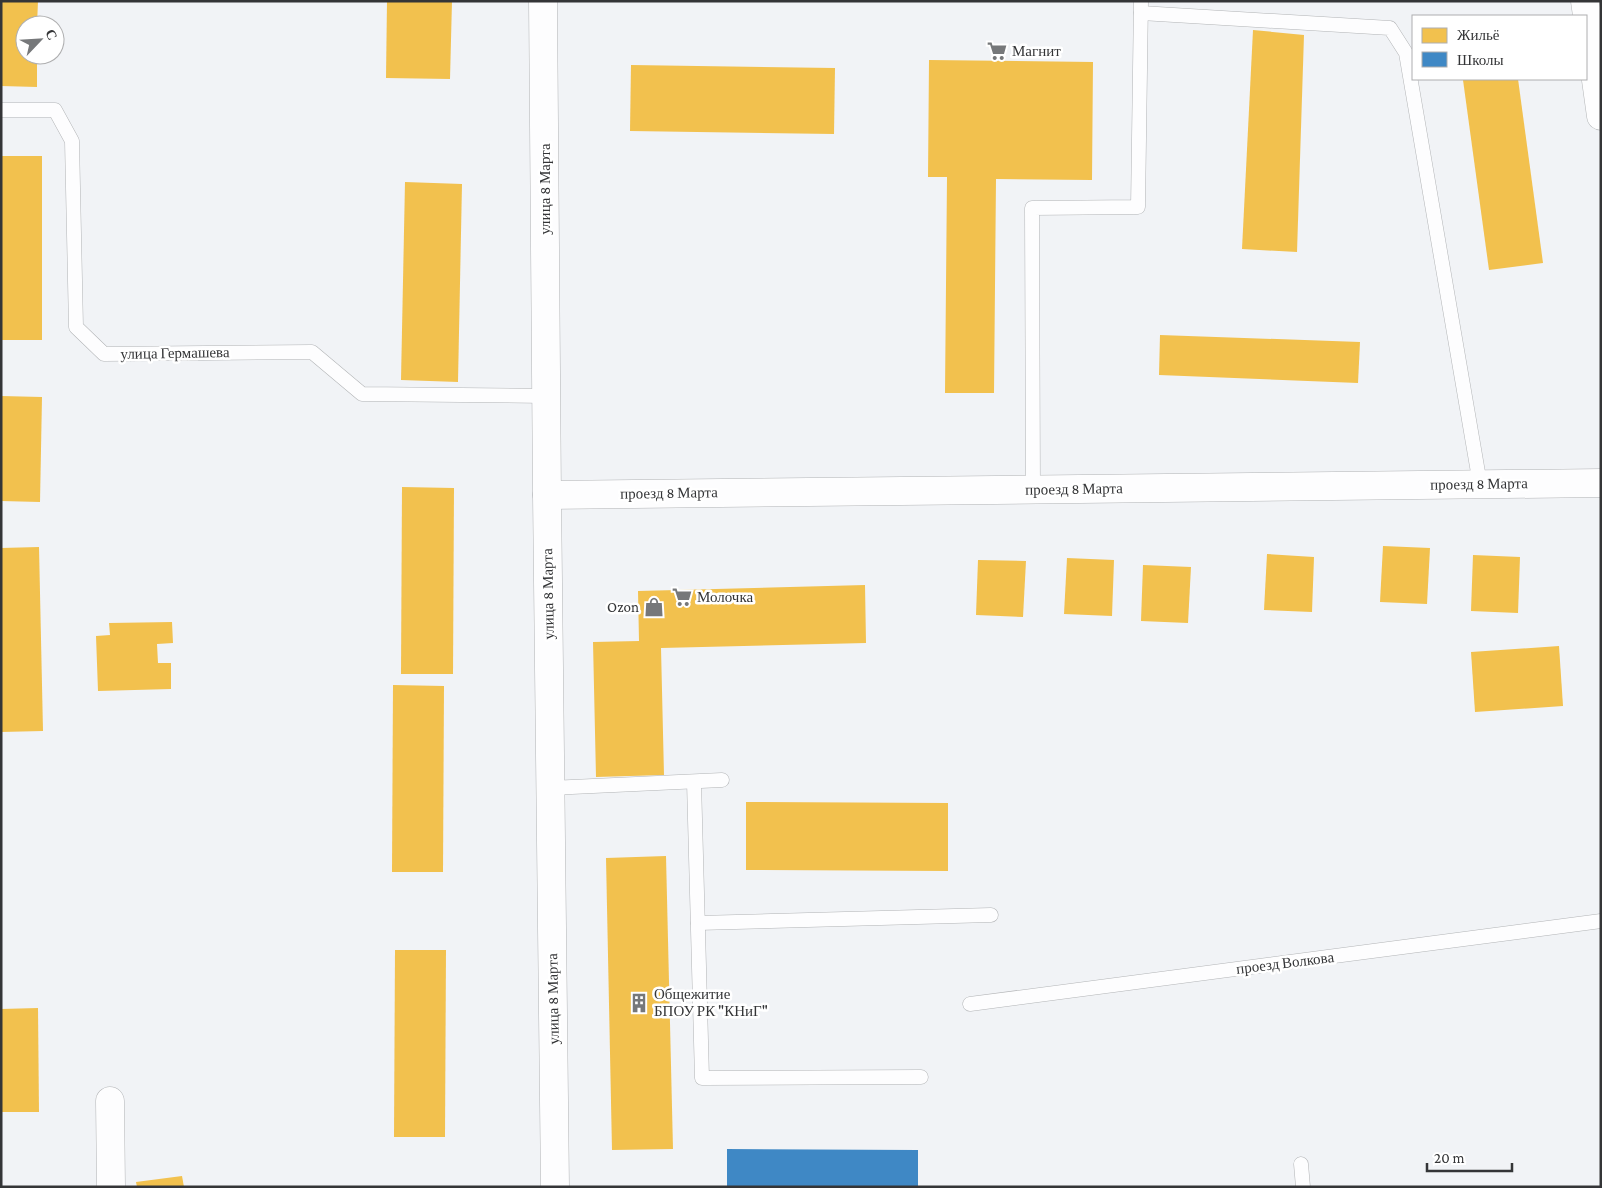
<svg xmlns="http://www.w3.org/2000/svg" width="1602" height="1188" font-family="'Crimson Pro',serif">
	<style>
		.homes { fill: #f2c14e }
		.schools { fill: #3f88c5 }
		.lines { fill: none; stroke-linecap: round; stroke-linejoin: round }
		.service-casing { stroke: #b2b4b6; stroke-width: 15 }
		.minor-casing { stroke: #b2b4b6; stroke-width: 29 }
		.secondary-casing { stroke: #b2b4b6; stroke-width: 29 }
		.service { stroke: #fdfdfe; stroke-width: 14 }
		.minor { stroke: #fdfdfe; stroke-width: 28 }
		.secondary { stroke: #fdfdfe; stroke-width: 28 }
		.labels { text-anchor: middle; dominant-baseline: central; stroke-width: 5; stroke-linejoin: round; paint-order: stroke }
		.poi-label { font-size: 15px; fill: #343537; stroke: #fff; text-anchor: start }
		.street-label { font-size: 15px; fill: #343537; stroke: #fff }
	</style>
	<rect width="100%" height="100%" fill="#f1f3f6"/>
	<!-- homes -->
	<g class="homes">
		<path d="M1,1H38L37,25H25V55H37V87L1,86Z"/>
		<path d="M387,1H452L450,79L386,78Z"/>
		<path d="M1253,30L1304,35L1297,252L1242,249Z"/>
		<path d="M929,60L1093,62L1092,180L996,179L994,393H945L947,177H928Z"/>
		<path d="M631,65L835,68L834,134L630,131Z"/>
		<path d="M1475,79H1518L1543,263L1489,270L1463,80Z"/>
		<rect x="1" y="156" width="41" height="184"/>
		<path d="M405,182L462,184L458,382L401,380Z"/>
		<path d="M1160,335L1360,342L1358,383L1159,375Z"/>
		<path d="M1,396L42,397L40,502L1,501Z"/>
		<path d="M402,487L454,488L453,674H401Z"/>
		<path d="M1383,546L1430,548L1427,604L1380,602Z"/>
		<path d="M39,547L43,731L1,732V548Z"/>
		<path d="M1267,554L1314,557L1312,612L1264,610Z"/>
		<path d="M1473,555L1520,557L1518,613L1471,611Z"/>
		<path d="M1067,558L1114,560L1112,616L1064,614Z"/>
		<path d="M978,560L1026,561L1023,617L976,615Z"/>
		<path d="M1143,565L1191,567L1188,623L1141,621Z"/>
		<path d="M865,585L866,643L661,648L664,775L596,777L593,642L639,641L638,591Z"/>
		<path d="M172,622L173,643L157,644L158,663H171V689L98,691L96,636L110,635L109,623Z"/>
		<path d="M1559,646L1563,706L1475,712L1471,652Z"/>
		<path d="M393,685L444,686L443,872H392Z"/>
		<path d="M746,802L948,803V871L746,870Z"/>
		<path d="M666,856L673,1149L612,1150L606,858Z"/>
		<path d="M395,950H446L445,1137H394Z"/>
		<path d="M38,1008L39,1112H1V1009Z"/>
		<path d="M182,1176L184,1187H137L136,1182Z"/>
	</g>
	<!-- schools -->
	<path class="schools" d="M727,1149L918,1150V1187H727Z"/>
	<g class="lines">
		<defs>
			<g id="service">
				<path d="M1141,13L1390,28L1406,53L1480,484"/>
				<path d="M1,110H55L72,141L76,327L104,354L312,352L362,394L546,396"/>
				<path d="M1033,490L1032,208L1138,207L1141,1"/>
				<path d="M694,782L702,1078L921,1077"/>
				<path d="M550,788L722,780"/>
				<path d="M698,923L991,915"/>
				<path d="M970,1004L1601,921"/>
				<path d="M1301,1164L1303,1187"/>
			</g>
			<g id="minor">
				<path d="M543,1L547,495L555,1187"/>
				<path d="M547,495L1601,483"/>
				<path d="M110,1101L111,1187"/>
			</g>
			<path id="secondary" d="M1585,1L1601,116"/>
		</defs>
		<!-- service casing -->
		<use href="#service" class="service-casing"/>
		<!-- minor casing -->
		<use href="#minor" class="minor-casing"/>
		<!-- secondary casing -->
		<use href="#secondary" class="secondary-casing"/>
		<!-- service -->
		<use href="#service" class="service"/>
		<!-- minor -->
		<use href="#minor" class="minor"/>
		<!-- secondary -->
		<use href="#secondary" class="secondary"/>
	</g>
	<!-- icons -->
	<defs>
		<symbol id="supermarket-bare" viewBox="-9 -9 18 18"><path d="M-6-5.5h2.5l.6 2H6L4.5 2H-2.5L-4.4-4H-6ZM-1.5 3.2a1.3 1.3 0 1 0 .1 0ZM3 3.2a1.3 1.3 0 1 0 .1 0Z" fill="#76787a" stroke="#fff" stroke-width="2.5" paint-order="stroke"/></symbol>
		<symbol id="shop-bare" viewBox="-9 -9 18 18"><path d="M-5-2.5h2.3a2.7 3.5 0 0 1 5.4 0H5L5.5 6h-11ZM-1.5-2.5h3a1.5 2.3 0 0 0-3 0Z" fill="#76787a" stroke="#fff" stroke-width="2.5" paint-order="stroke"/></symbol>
		<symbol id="building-bare" viewBox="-9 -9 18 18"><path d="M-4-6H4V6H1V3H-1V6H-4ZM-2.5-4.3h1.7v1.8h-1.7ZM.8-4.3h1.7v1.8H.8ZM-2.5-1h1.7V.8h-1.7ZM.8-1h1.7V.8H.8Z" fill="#76787a" stroke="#fff" stroke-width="2.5" paint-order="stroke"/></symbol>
	</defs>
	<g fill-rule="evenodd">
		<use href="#supermarket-bare" x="983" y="37" width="28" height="28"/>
		<use href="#supermarket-bare" x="668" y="583" width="28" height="28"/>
		<use href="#shop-bare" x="640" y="593" width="28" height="28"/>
		<use href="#building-bare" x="625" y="989" width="28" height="28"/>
	</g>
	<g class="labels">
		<!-- poi labels -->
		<g class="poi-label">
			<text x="1012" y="51">Магнит</text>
			<text x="697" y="597">Молочка</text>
			<text x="639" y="607" text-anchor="end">Ozon</text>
			<text x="654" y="994">Общежитие<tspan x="654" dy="17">БПОУ РК "КНиГ"</tspan></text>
		</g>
		<!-- street labels -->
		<g class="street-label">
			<text transform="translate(545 189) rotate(-90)">улица 8 Марта</text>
			<text transform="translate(175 353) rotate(-1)">улица Гермашева</text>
			<text transform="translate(1479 484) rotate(-1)">проезд 8 Марта</text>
			<text transform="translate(1074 489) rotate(-1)">проезд 8 Марта</text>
			<text transform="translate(669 493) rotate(-1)">проезд 8 Марта</text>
			<text transform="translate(548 594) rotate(-91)">улица 8 Марта</text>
			<text transform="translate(1285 963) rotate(-7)">проезд Волкова</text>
			<text transform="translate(553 999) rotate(-91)">улица 8 Марта</text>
		</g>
	</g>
	<!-- border -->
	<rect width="1602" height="1188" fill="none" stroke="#343537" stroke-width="5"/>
	<!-- legend -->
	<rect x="1412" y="15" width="175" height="65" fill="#ffffff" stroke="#aeaeaf"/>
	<rect x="1422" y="28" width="25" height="15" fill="#f2c14e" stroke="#aeaeaf"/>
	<text x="1457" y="40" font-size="15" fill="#343537">Жильё</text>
	<rect x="1422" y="52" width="25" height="15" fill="#3f88c5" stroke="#aeaeaf"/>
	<text x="1457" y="65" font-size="15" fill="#343537">Школы</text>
	<!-- north arrow -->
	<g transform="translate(40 40) rotate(65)"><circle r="24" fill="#ffffff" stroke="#aeaeaf"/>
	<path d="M0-4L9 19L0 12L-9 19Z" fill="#76787a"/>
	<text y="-8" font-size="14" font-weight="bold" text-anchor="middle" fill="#343537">С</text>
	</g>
	<!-- scale -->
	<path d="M1427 1163v8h85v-8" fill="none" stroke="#343537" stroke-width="2.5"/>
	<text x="1434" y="1163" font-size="15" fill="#343537" stroke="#ffffff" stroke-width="4" paint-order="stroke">20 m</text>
</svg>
